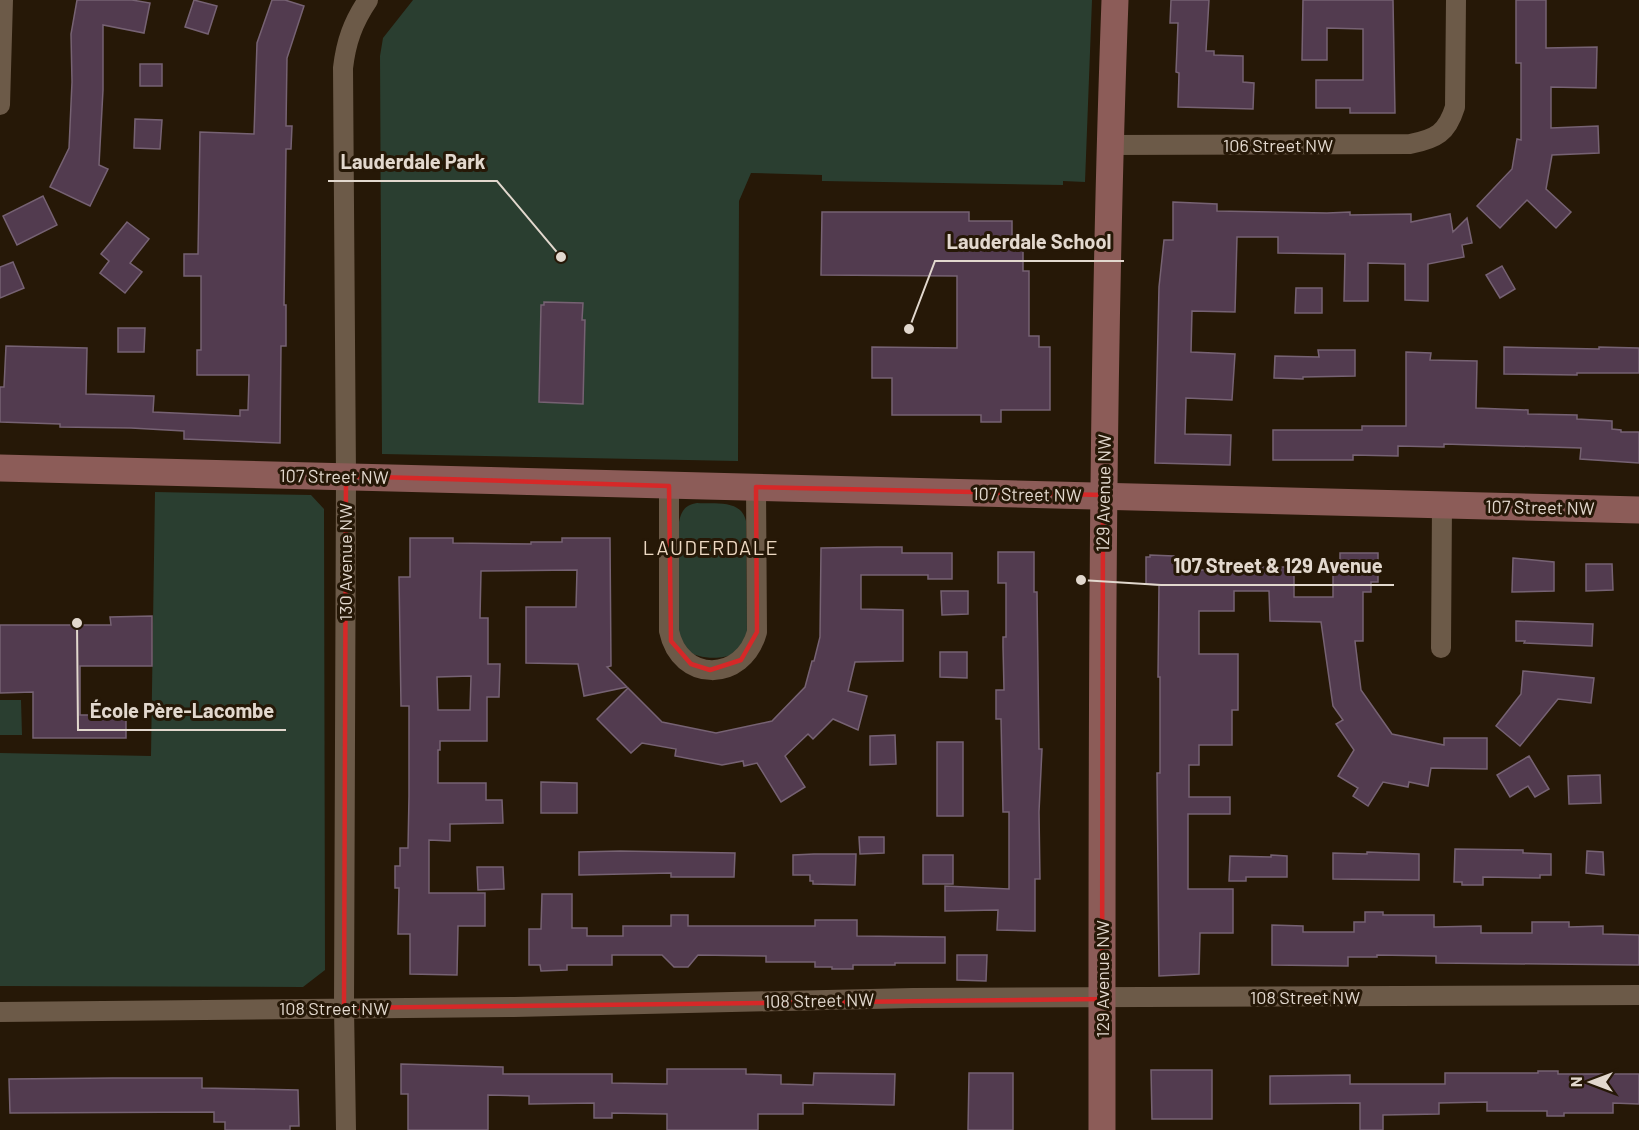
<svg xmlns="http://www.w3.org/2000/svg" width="1639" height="1130" font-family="Barlow,sans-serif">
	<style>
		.green { fill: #2a3e30 }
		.building { fill: #523b4f; stroke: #766273; stroke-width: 1.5; fill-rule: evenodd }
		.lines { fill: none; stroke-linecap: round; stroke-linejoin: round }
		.street { stroke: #6c5a48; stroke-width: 20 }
		.secondary { stroke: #8c5c58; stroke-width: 27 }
		.marked { fill: none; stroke: #d62828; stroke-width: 4.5; stroke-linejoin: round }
		.labels { text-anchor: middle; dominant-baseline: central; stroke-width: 6; stroke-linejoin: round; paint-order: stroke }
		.street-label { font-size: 18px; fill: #e2d8ce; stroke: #261807 }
		.neighbourhood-label { font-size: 20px; letter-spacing: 1.5px; fill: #edd9c3; stroke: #261807 }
		.leader { fill: none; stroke: #e2d8ce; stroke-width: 2 }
		.callout-dot { fill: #e2d8ce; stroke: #261807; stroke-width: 2 }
		.callout-label { font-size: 20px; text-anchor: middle; font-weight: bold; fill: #e2d8ce; stroke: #261807; stroke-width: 6; stroke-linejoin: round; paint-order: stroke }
	</style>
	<rect width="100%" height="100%" fill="#261807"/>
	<!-- green -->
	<g class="green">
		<path d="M413,0H1092L1085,182L1063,181V185L822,181V175L751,173L739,201L738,461L382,454L380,56L383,38Z"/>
		<path d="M155,492L311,495L324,509L325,970L303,987L0,986V753L151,756Z"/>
		<path d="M697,503C715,504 741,499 746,521L747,635C745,642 740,650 733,654C722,660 696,659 687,650C684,647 682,642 679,638V522C681,511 685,505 697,503Z"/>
		<path d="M0,700H21L22,735H0Z"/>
	</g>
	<!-- building -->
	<g class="building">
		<path d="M77,0H132L150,3L144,33L103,25V90L99,165L108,169L90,206L50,187L69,148L72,82L71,34Z"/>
		<path d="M194,0L217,6L208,34L185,27Z"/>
		<path d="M272,0H285L304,6L287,58L286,126H292L291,149H286L284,305H286V346H281L280,443L184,439V431L131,428L60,427V424L0,422V387H4L6,346L87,348L86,394L154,396L153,412L240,416V410H248L249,375H197V350H201V276H184V254H198L200,132L254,134L257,43Z"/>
		<path d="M1171,0H1209L1206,51H1214V55L1243,56V82L1254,83L1253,109L1178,107L1179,73L1176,72L1178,23H1170Z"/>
		<path d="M1303,0H1393L1395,113H1350V108H1316V80H1363V29L1327,28V60H1302Z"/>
		<path d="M1516,0H1546V48L1597,47L1596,88L1551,87V128L1598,126L1599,153L1552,155L1546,189L1571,212L1556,228L1527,200L1500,228L1477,206L1512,169L1517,139L1521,140V63H1516Z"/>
		<rect x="140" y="64" width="22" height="22"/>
		<path d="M135,119L162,120L160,149L134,148Z"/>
		<path d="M43,196L57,225L17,245L3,216Z"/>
		<path d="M1173,202L1217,204V211L1327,213L1350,212V215L1411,214V222L1450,214L1453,232L1467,218L1472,243L1462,245L1464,257L1428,264V301L1405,300V264L1368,263V301H1344L1345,254L1278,253V237H1237L1235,312L1192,311L1191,352L1235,354L1232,400L1186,398L1185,434L1231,435L1230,465L1155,463L1159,287L1164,240H1173Z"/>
		<path d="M822,212H969V221H1012V244H1023V271H1029V336H1039V347H1050V410H1001V422H981V415H892V378H872V347L957,348V276L821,275Z"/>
		<path d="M127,222L149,239L130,263L142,272L125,293L100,273L109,261L101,254Z"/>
		<path d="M13,262L24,288L0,298V267Z"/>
		<path d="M1502,266L1515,289L1500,298L1486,275Z"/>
		<path d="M1296,288H1322V313H1295Z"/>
		<path d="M544,302L583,303L582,320H585L583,404L539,402L541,305H544Z"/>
		<path d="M118,328H145L144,352H118Z"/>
		<path d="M1504,347L1599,349V347L1639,348V373H1577V375L1504,374Z"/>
		<path d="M1318,350H1355V376L1303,377V379L1274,378L1275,356L1319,357Z"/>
		<path d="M1406,352L1431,353L1430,360L1477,361L1476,408L1528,410V414L1577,415V419L1612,421V429L1621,430V432H1639V463L1580,459L1581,448L1444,444V447L1398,446V456L1353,455V460H1273V430H1362V426H1406Z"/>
		<path d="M410,538H453V543L531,544V542H562V538H610L611,666L607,667L627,687L584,696L578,664L526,663V607H576L577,570L481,571L480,618H488V664H500L499,697H487V741H440V750H438V783H486V800H502L503,823L450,824V841L429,840V893H485V926H458L457,975L410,974V934H398L399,888H395V866H400V848H408L409,796V706H401L399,577H410ZM471,676L470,710H438L437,677Z"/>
		<path d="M877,547H902V553H952V579H928V575H861V609L903,610V661L855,662L848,691L867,696L858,730L833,719L813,739L808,734L785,756L805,787L781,802L757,763L744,766L743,761L722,765L675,756L676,749L642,743L631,753L597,719L628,688L662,722L716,733L772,721L805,687L812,661H814L820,637L821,548Z"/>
		<path d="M998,552H1034V592H1037L1039,749H1042L1039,812L1040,879H1035V931L997,930L998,910L945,911V886L1009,889V812H1003L1001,719H996V690H1004L1003,647V637H1006V583H998Z"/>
		<path d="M1340,553H1378V582H1371V592H1363V641H1355L1361,690L1392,734L1444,745V738H1487V769L1431,768L1428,786L1409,782L1408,787L1383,782L1368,806L1353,796L1358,788L1338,776L1354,750L1336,724L1343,720L1333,706L1321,622L1270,621L1269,591H1234V611H1199V654H1238V710H1232V745H1199V765H1189V797H1230V814H1188V889H1233V933H1200L1199,974L1159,976L1157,773H1160V677H1158L1159,585L1146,584V557H1150V555L1174,556V559L1189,560V570H1222V561L1248,562V567H1294V597H1333V562H1340Z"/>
		<path d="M1513,558L1554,562V591L1512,592Z"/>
		<path d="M1586,564H1612L1613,590L1586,591Z"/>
		<path d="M941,591H968V614L942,615Z"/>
		<path d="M152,616V666H80V715H126V738H33V692L0,693V625H111L110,617Z"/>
		<path d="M1516,621L1593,624L1592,646L1524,643L1525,641H1516Z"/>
		<path d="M940,652H967V678L940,677Z"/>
		<path d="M1523,671L1594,678L1591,703L1558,699L1520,746L1496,726L1521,694Z"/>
		<path d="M895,735L896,764L870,765V736Z"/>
		<rect x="937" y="742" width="26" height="74"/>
		<path d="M1529,756L1549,789L1535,797L1528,786L1510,797L1497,775Z"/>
		<path d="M1600,775L1601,803L1569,804L1568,776Z"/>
		<path d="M541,782L577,783V813H541Z"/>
		<path d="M859,837H884V853L860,854Z"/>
		<path d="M1455,849L1523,850V853L1551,854V875H1540V878L1483,877V885H1462V882H1454Z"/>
		<path d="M620,851L735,853L734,877H671V873L579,875V852Z"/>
		<path d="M1587,851L1603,852L1604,875L1586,873Z"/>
		<path d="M1367,852L1419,854V880L1333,879V853L1367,854Z"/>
		<path d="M814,854H856L855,885L813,884V881H810V875H793V855Z"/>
		<rect x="923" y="855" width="30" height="29"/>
		<path d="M1271,855L1287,856V877H1246V881H1229L1230,856L1271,857Z"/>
		<path d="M477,867H503L504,889L478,890Z"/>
		<path d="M542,894H572V928H587V936H623V926H671V915H688V926H815V920H857V936L945,937V963H895V965H853V969H832V967H815V962H766V956L698,955L688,967H674L662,955H612V965H567V970L541,971L540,965H529V929H541Z"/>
		<path d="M1365,912H1383V915H1434V927L1481,926V933H1532V922H1569V927L1603,926V934L1639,935V965L1436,963V956L1377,955V957H1348V966L1272,965V925L1303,926V932H1354V922H1365Z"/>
		<path d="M957,955H987L986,981L957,980Z"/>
		<path d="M401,1064L503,1067V1074H612V1083L667,1084V1069H746V1074L781,1075V1084L813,1085L814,1073L895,1074L894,1105L803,1103V1114H758V1130H667V1114L612,1113V1118H594V1103L529,1104V1096L488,1095V1130H408V1094H401Z"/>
		<path d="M1151,1070H1212V1119H1152Z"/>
		<path d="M1538,1071H1558V1074H1639V1104L1613,1103V1113H1564V1116H1547V1111H1487V1102L1439,1103V1114L1383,1115V1130H1360V1103L1270,1104V1076L1350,1075V1084H1445V1073H1538Z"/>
		<path d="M969,1073H1013V1130H968Z"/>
		<path d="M113,1078H202V1088L298,1090L299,1126H290V1130H225V1122H214V1112L10,1113L9,1079Z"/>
	</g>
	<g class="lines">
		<!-- street -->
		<g class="street">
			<path d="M0,105L3,0"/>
			<path d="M1110,145L1410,144C1436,139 1447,133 1455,107L1456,0"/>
			<path d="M669,486V631C680,683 743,683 757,632L756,487"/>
			<path d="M1441,648L1442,504"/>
			<path d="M0,1012L514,1007L913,998L1639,995"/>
			<path d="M346,1130L344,1008L346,476L343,68C346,42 353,22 368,0"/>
		</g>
		<!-- secondary -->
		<g class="secondary">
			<path d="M0,468L1639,510"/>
			<path d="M1102,1130C1102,753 1101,377 1115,0"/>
		</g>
	</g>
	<!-- marked area -->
	<path class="marked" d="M346,476L669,486L671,641L691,664L710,670L741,660L757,632L756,487L1103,495L1102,999L344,1008Z"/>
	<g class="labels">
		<!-- street labels -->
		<g class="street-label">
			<text x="1278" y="145">106 Street NW</text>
			<text transform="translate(334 476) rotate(1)">107 Street NW</text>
			<text transform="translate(1103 493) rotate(-89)">129 Avenue NW</text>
			<text transform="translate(1027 494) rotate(1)">107 Street NW</text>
			<text transform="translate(1540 507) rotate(1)">107 Street NW</text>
			<text transform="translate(345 562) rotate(-90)">130 Avenue NW</text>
			<text transform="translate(1102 979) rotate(-90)">129 Avenue NW</text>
			<text x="1305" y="997">108 Street NW</text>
			<text transform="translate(819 1000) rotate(-1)">108 Street NW</text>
			<text x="334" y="1008">108 Street NW</text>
		</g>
		<!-- neighbourhood labels -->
		<g class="neighbourhood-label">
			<text x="711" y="547">LAUDERDALE</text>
		</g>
	</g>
	<!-- callouts -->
	<path class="leader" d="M561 257L497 181H328M909 329L935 261H1124M1081 580L1161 585H1394M77 623L78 730H286"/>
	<g class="callout-dot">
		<circle cx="561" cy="257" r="6"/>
		<circle cx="909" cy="329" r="6"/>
		<circle cx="1081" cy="580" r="6"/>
		<circle cx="77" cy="623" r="6"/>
	</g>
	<g class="callout-label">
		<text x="413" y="169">Lauderdale Park</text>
		<text x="1029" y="249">Lauderdale School</text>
		<text x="1278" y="573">107 Street &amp; 129 Avenue</text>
		<text x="182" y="718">École Père-Lacombe</text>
	</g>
	<!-- north arrow -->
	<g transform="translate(1591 1082) rotate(270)" stroke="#261807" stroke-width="4.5" paint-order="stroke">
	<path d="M0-4.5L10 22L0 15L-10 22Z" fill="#e2d8ce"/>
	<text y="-9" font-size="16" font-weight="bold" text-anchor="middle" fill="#e2d8ce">N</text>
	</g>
</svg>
